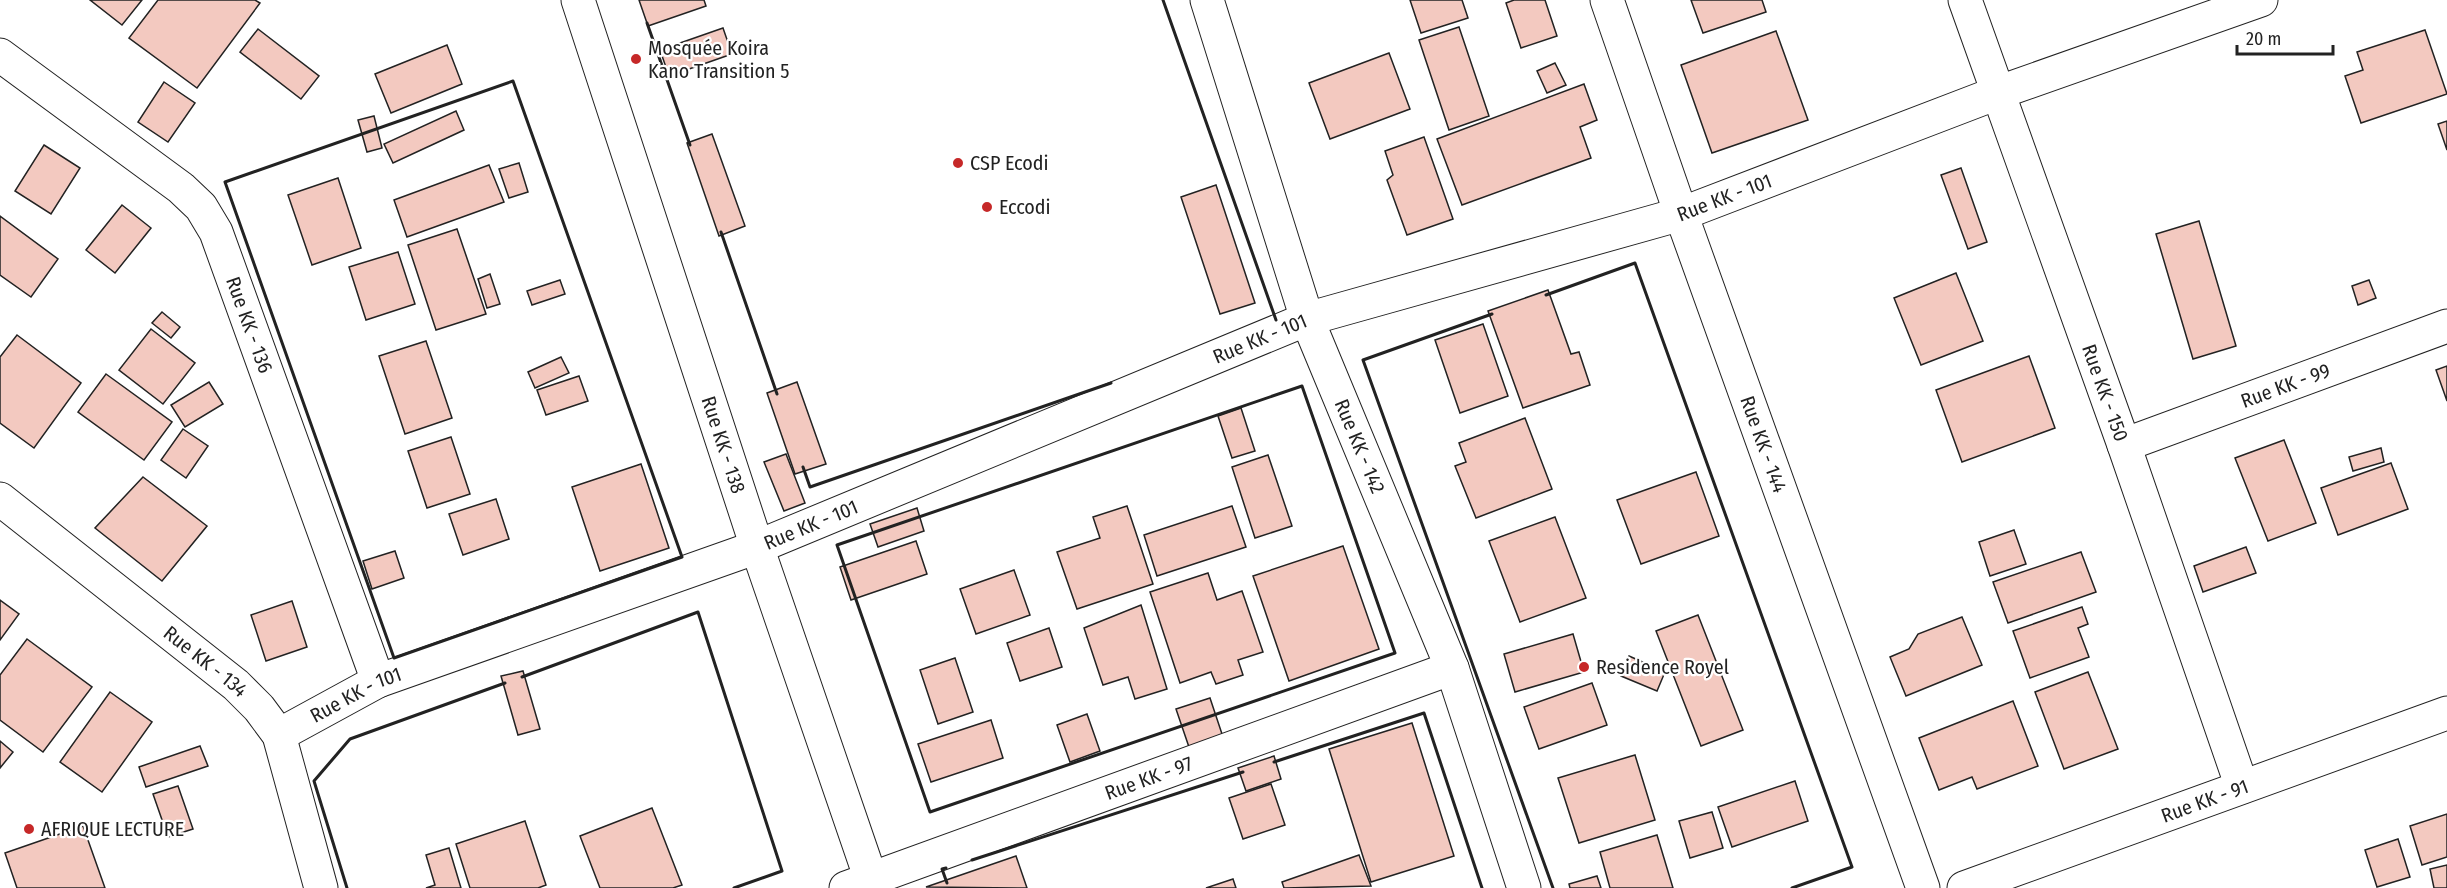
<svg xmlns="http://www.w3.org/2000/svg" width="2447" height="888" font-family="'Fira Sans Condensed',sans-serif">
	<style>
		.building { fill: #f3c9c0; stroke: #222; stroke-width: 1.5 }
		.lines { fill: none; stroke-linecap: round; stroke-linejoin: round }
		.minor-casing { stroke: #222; stroke-width: 35 }
		.minor { stroke: #fff; stroke-width: 33 }
		.wall { stroke: #222; stroke-width: 3 }
		.poi-dot { fill: #c62828; stroke: #fff; stroke-width: 2 }
		.labels { text-anchor: middle; dominant-baseline: central; stroke-width: 4.5; stroke-linejoin: round; paint-order: stroke }
		.poi-label { font-size: 20px; fill: #222; stroke: #fff; text-anchor: start }
		.street-label { font-size: 20px; fill: #222; stroke: #fff }
	</style>
	<rect width="100%" height="100%" fill="#fff"/>
	<!-- building -->
	<g class="building">
		<path d="M90,0H142L122,25Z"/>
		<path d="M158,0H255L260,3L197,88L129,38Z"/>
		<path d="M639,0H704L706,6L648,26Z"/>
		<path d="M1410,0H1462L1468,18L1421,33Z"/>
		<path d="M1514,0H1545L1557,36L1521,48L1506,3Z"/>
		<path d="M1691,0H1762L1766,12L1703,33Z"/>
		<path d="M1459,27L1489,116L1449,130L1419,40Z"/>
		<path d="M723,28L732,54L669,76L660,50Z"/>
		<path d="M258,29L319,76L301,99L240,52Z"/>
		<path d="M2425,30L2447,94L2361,123L2345,76L2363,70L2357,52Z"/>
		<path d="M1776,31L1808,120L1712,153L1681,65Z"/>
		<path d="M447,45L462,84L391,113L375,74Z"/>
		<path d="M1389,53L1410,109L1330,139L1309,83Z"/>
		<path d="M1555,63L1566,85L1547,93L1537,71Z"/>
		<path d="M164,82L195,103L168,142L138,122Z"/>
		<path d="M1584,84L1597,120L1580,127L1591,158L1462,205L1437,139Z"/>
		<path d="M456,111L464,130L393,163L384,144Z"/>
		<path d="M374,116L382,148L367,152L358,120Z"/>
		<path d="M2447,121V150L2438,124Z"/>
		<path d="M712,134L745,226L719,236L687,143Z"/>
		<path d="M1424,137L1453,219L1407,235L1387,180L1393,175L1385,151Z"/>
		<path d="M44,145L80,168L51,214L15,191Z"/>
		<path d="M519,163L528,192L509,198L499,169Z"/>
		<path d="M489,165L504,202L407,237L394,200Z"/>
		<path d="M1961,168L1987,242L1968,249L1941,175Z"/>
		<path d="M338,178L361,248L312,265L288,195Z"/>
		<path d="M1216,185L1255,303L1220,314L1181,197Z"/>
		<path d="M122,205L151,228L115,273L86,250Z"/>
		<path d="M0,216L58,259L31,297L0,275Z"/>
		<path d="M2199,221L2236,346L2193,359L2156,234Z"/>
		<path d="M457,229L486,314L436,330L408,245Z"/>
		<path d="M398,252L415,304L366,320L349,267Z"/>
		<path d="M1956,273L1983,341L1921,365L1894,298Z"/>
		<path d="M490,274L500,304L487,308L478,279Z"/>
		<path d="M560,280L565,294L532,305L527,291Z"/>
		<path d="M2369,280L2376,298L2358,305L2352,286Z"/>
		<path d="M1548,290L1571,354L1579,352L1590,385L1523,408L1488,311Z"/>
		<path d="M162,312L180,327L171,338L152,323Z"/>
		<path d="M1483,324L1508,396L1460,413L1435,340Z"/>
		<path d="M151,329L195,363L163,404L119,370Z"/>
		<path d="M17,335L81,383L34,448L0,423V357Z"/>
		<path d="M426,341L452,418L405,434L379,356Z"/>
		<path d="M2029,356L2055,428L1962,462L1936,390Z"/>
		<path d="M561,357L569,373L535,388L528,372Z"/>
		<path d="M2447,366V401L2436,370Z"/>
		<path d="M106,374L172,422L144,460L78,412Z"/>
		<path d="M579,376L588,401L546,415L537,390Z"/>
		<path d="M209,382L223,404L185,427L171,405Z"/>
		<path d="M797,382L826,464L795,474L767,393Z"/>
		<path d="M1241,408L1255,451L1232,458L1218,416Z"/>
		<path d="M1525,418L1552,489L1476,518L1455,466L1466,462L1459,443Z"/>
		<path d="M183,429L208,446L186,478L161,460Z"/>
		<path d="M451,437L470,494L427,508L408,451Z"/>
		<path d="M2284,440L2316,523L2268,541L2235,458Z"/>
		<path d="M2381,448L2384,462L2353,471L2349,457Z"/>
		<path d="M786,454L805,503L784,511L764,462Z"/>
		<path d="M1268,455L1292,526L1255,538L1232,467Z"/>
		<path d="M2391,463L2408,509L2338,535L2321,488Z"/>
		<path d="M641,464L669,548L600,571L572,487Z"/>
		<path d="M1696,472L1719,536L1641,564L1617,500Z"/>
		<path d="M143,477L207,526L162,581L95,528Z"/>
		<path d="M496,499L509,539L463,555L449,514Z"/>
		<path d="M1127,506L1153,584L1077,609L1057,552L1100,538L1093,517Z"/>
		<path d="M1232,506L1246,547L1157,576L1144,535Z"/>
		<path d="M917,508L924,531L878,547L870,524Z"/>
		<path d="M1555,517L1586,598L1520,622L1489,541Z"/>
		<path d="M2014,530L2026,564L1990,576L1979,542Z"/>
		<path d="M916,541L927,574L851,600L840,567Z"/>
		<path d="M1343,546L1379,649L1289,681L1253,576Z"/>
		<path d="M2246,547L2256,573L2203,592L2194,566Z"/>
		<path d="M395,551L404,578L372,589L363,561Z"/>
		<path d="M2081,552L2096,592L2008,623L1993,582Z"/>
		<path d="M1014,570L1030,615L976,634L960,589Z"/>
		<path d="M1208,573L1217,600L1242,591L1263,652L1238,660L1243,675L1216,684L1211,672L1180,683L1150,592Z"/>
		<path d="M0,600L19,614L0,640Z"/>
		<path d="M292,601L307,647L266,661L251,615Z"/>
		<path d="M1141,605L1167,689L1135,699L1128,677L1103,685L1084,628Z"/>
		<path d="M2082,607L2088,624L2078,628L2089,657L2030,678L2013,631Z"/>
		<path d="M1698,615L1743,730L1701,746L1656,631Z"/>
		<path d="M1962,617L1982,665L1906,696L1890,657L1909,649L1918,634Z"/>
		<path d="M1049,628L1062,667L1020,681L1007,643Z"/>
		<path d="M1573,634L1584,672L1515,692L1504,654Z"/>
		<path d="M27,639L92,687L43,752L0,720V675Z"/>
		<path d="M1629,656L1665,672L1657,691L1621,676Z"/>
		<path d="M955,658L973,712L938,724L920,670Z"/>
		<path d="M523,671L540,729L518,735L501,676Z"/>
		<path d="M2088,672L2118,749L2064,769L2035,692Z"/>
		<path d="M1592,683L1607,725L1539,749L1524,707Z"/>
		<path d="M110,692L152,722L102,792L60,762Z"/>
		<path d="M1210,698L1224,740L1190,750L1176,709Z"/>
		<path d="M2013,701L2038,766L1977,789L1972,777L1939,790L1919,738Z"/>
		<path d="M1087,714L1100,751L1070,762L1057,725Z"/>
		<path d="M991,720L1003,758L931,782L918,744Z"/>
		<path d="M1412,723L1454,856L1371,882L1329,749Z"/>
		<path d="M0,741L13,752L0,768Z"/>
		<path d="M200,746L208,766L146,787L139,767Z"/>
		<path d="M1635,755L1655,820L1579,843L1558,778Z"/>
		<path d="M1274,756L1281,779L1246,791L1238,768Z"/>
		<path d="M1795,781L1808,821L1732,847L1718,807Z"/>
		<path d="M1271,784L1285,825L1243,839L1229,798Z"/>
		<path d="M178,786L193,829L168,837L153,794Z"/>
		<path d="M652,808L682,885L673,888H600L580,836Z"/>
		<path d="M1712,812L1723,848L1690,858L1679,821Z"/>
		<path d="M2447,814V857L2422,865L2410,826Z"/>
		<path d="M525,821L546,885L538,888H470L456,844Z"/>
		<path d="M83,826L105,888H17L5,853Z"/>
		<path d="M1657,835L1673,888H1610L1600,852Z"/>
		<path d="M2398,839L2410,877L2377,887L2365,850Z"/>
		<path d="M449,848L461,888H426L435,885L426,855Z"/>
		<path d="M1359,855L1371,886L1284,888L1282,882Z"/>
		<path d="M1016,856L1027,888L926,887Z"/>
		<path d="M2447,865V888H2434L2430,869Z"/>
		<path d="M1597,876L1601,888H1570L1569,884Z"/>
		<path d="M1233,879L1236,888H1206Z"/>
	</g>
	<g class="lines">
		<defs>
			<g id="minor">
				<path id="s1" d="M578,0L757,547L874,888"/>
				<path id="s2" d="M1207,0L1307,319L1452,668L1524,888"/>
				<path id="s3" d="M1607,0L1681,214L1923,888"/>
				<path id="s4" d="M1965,0L2124,445L2242,787"/>
				<path id="s5" d="M0,55L181,188L201,207L216,232L378,681"/>
				<path id="s6" d="M2124,445L2447,326"/>
				<path id="s7" d="M0,499L236,685L259,708L279,735L321,888"/>
				<path id="s8" d="M279,735L378,681L757,547L1307,319L1681,214L1997,93L2261,0"/>
				<path id="s9" d="M846,888L1452,668"/>
				<path id="s10" d="M1964,888L2447,713"/>
			</g>
		</defs>
		<!-- minor casing -->
		<use href="#minor" class="minor-casing"/>
		<!-- minor -->
		<use href="#minor" class="minor"/>
		<!-- wall -->
		<g class="wall">
			<path d="M1163,0L1276,320"/>
			<path d="M647,23L690,145"/>
			<path d="M513,81L682,557L394,658L225,182Z"/>
			<path d="M721,232L777,394"/>
			<path d="M1546,295L1635,263L1852,867L1792,888"/>
			<path d="M1492,314L1363,360L1553,888"/>
			<path d="M1302,386L1395,653L930,812L837,545Z"/>
			<path d="M803,467L810,487L1111,383"/>
			<path d="M522,677L698,612L782,871L734,888"/>
			<path d="M1274,762L1424,713L1482,888"/>
			<path d="M972,860L1243,772"/>
			<path d="M946,868L942,869L947,883"/>
			<path d="M347,888L314,781L350,739L505,683"/>
		</g>
	</g>
	<!-- markers -->
	<g class="poi-dot">
		<circle cx="636" cy="59" r="6"/>
		<circle cx="958" cy="163" r="6"/>
		<circle cx="987" cy="207" r="6"/>
		<circle cx="1584" cy="667" r="6"/>
		<circle cx="29" cy="829" r="6"/>
	</g>
	<g class="labels">
		<!-- poi labels -->
		<g class="poi-label">
			<text x="648" y="48">Mosquée Koira<tspan x="648" dy="23">Kano Transition 5</tspan></text>
			<text x="970" y="163">CSP Ecodi</text>
			<text x="999" y="207">Eccodi</text>
			<text x="1596" y="667">Residence Royel</text>
			<text x="41" y="829">AFRIQUE LECTURE</text>
		</g>
		<!-- street labels -->
		<g class="street-label">
			<text stroke="none"><textPath href="#s8" startOffset="1545">Rue KK - 101</textPath></text>
			<text stroke="none"><textPath href="#s5" startOffset="380">Rue KK - 136</textPath></text>
			<text stroke="none"><textPath href="#s8" startOffset="1059">Rue KK - 101</textPath></text>
			<text stroke="none"><textPath href="#s6" startOffset="172">Rue KK - 99</textPath></text>
			<text stroke="none"><textPath href="#s4" startOffset="417">Rue KK - 150</textPath></text>
			<text stroke="none"><textPath href="#s1" startOffset="468">Rue KK - 138</textPath></text>
			<text stroke="none"><textPath href="#s3" startOffset="471">Rue KK - 144</textPath></text>
			<text stroke="none"><textPath href="#s2" startOffset="472">Rue KK - 142</textPath></text>
			<text stroke="none"><textPath href="#s8" startOffset="573">Rue KK - 101</textPath></text>
			<text stroke="none"><textPath href="#s7" startOffset="262">Rue KK - 134</textPath></text>
			<text stroke="none"><textPath href="#s8" startOffset="87">Rue KK - 101</textPath></text>
			<text stroke="none"><textPath href="#s9" startOffset="322">Rue KK - 97</textPath></text>
			<text stroke="none"><textPath href="#s10" startOffset="256">Rue KK - 91</textPath></text>
		</g>
	</g>
	<!-- scale -->
	<path d="M2237 45v9h96v-9" fill="none" stroke="#222222" stroke-width="3"/>
	<text x="2246" y="45" font-size="18" fill="#222222" stroke="#ffffff" stroke-width="4.5" paint-order="stroke">20 m</text>
</svg>
